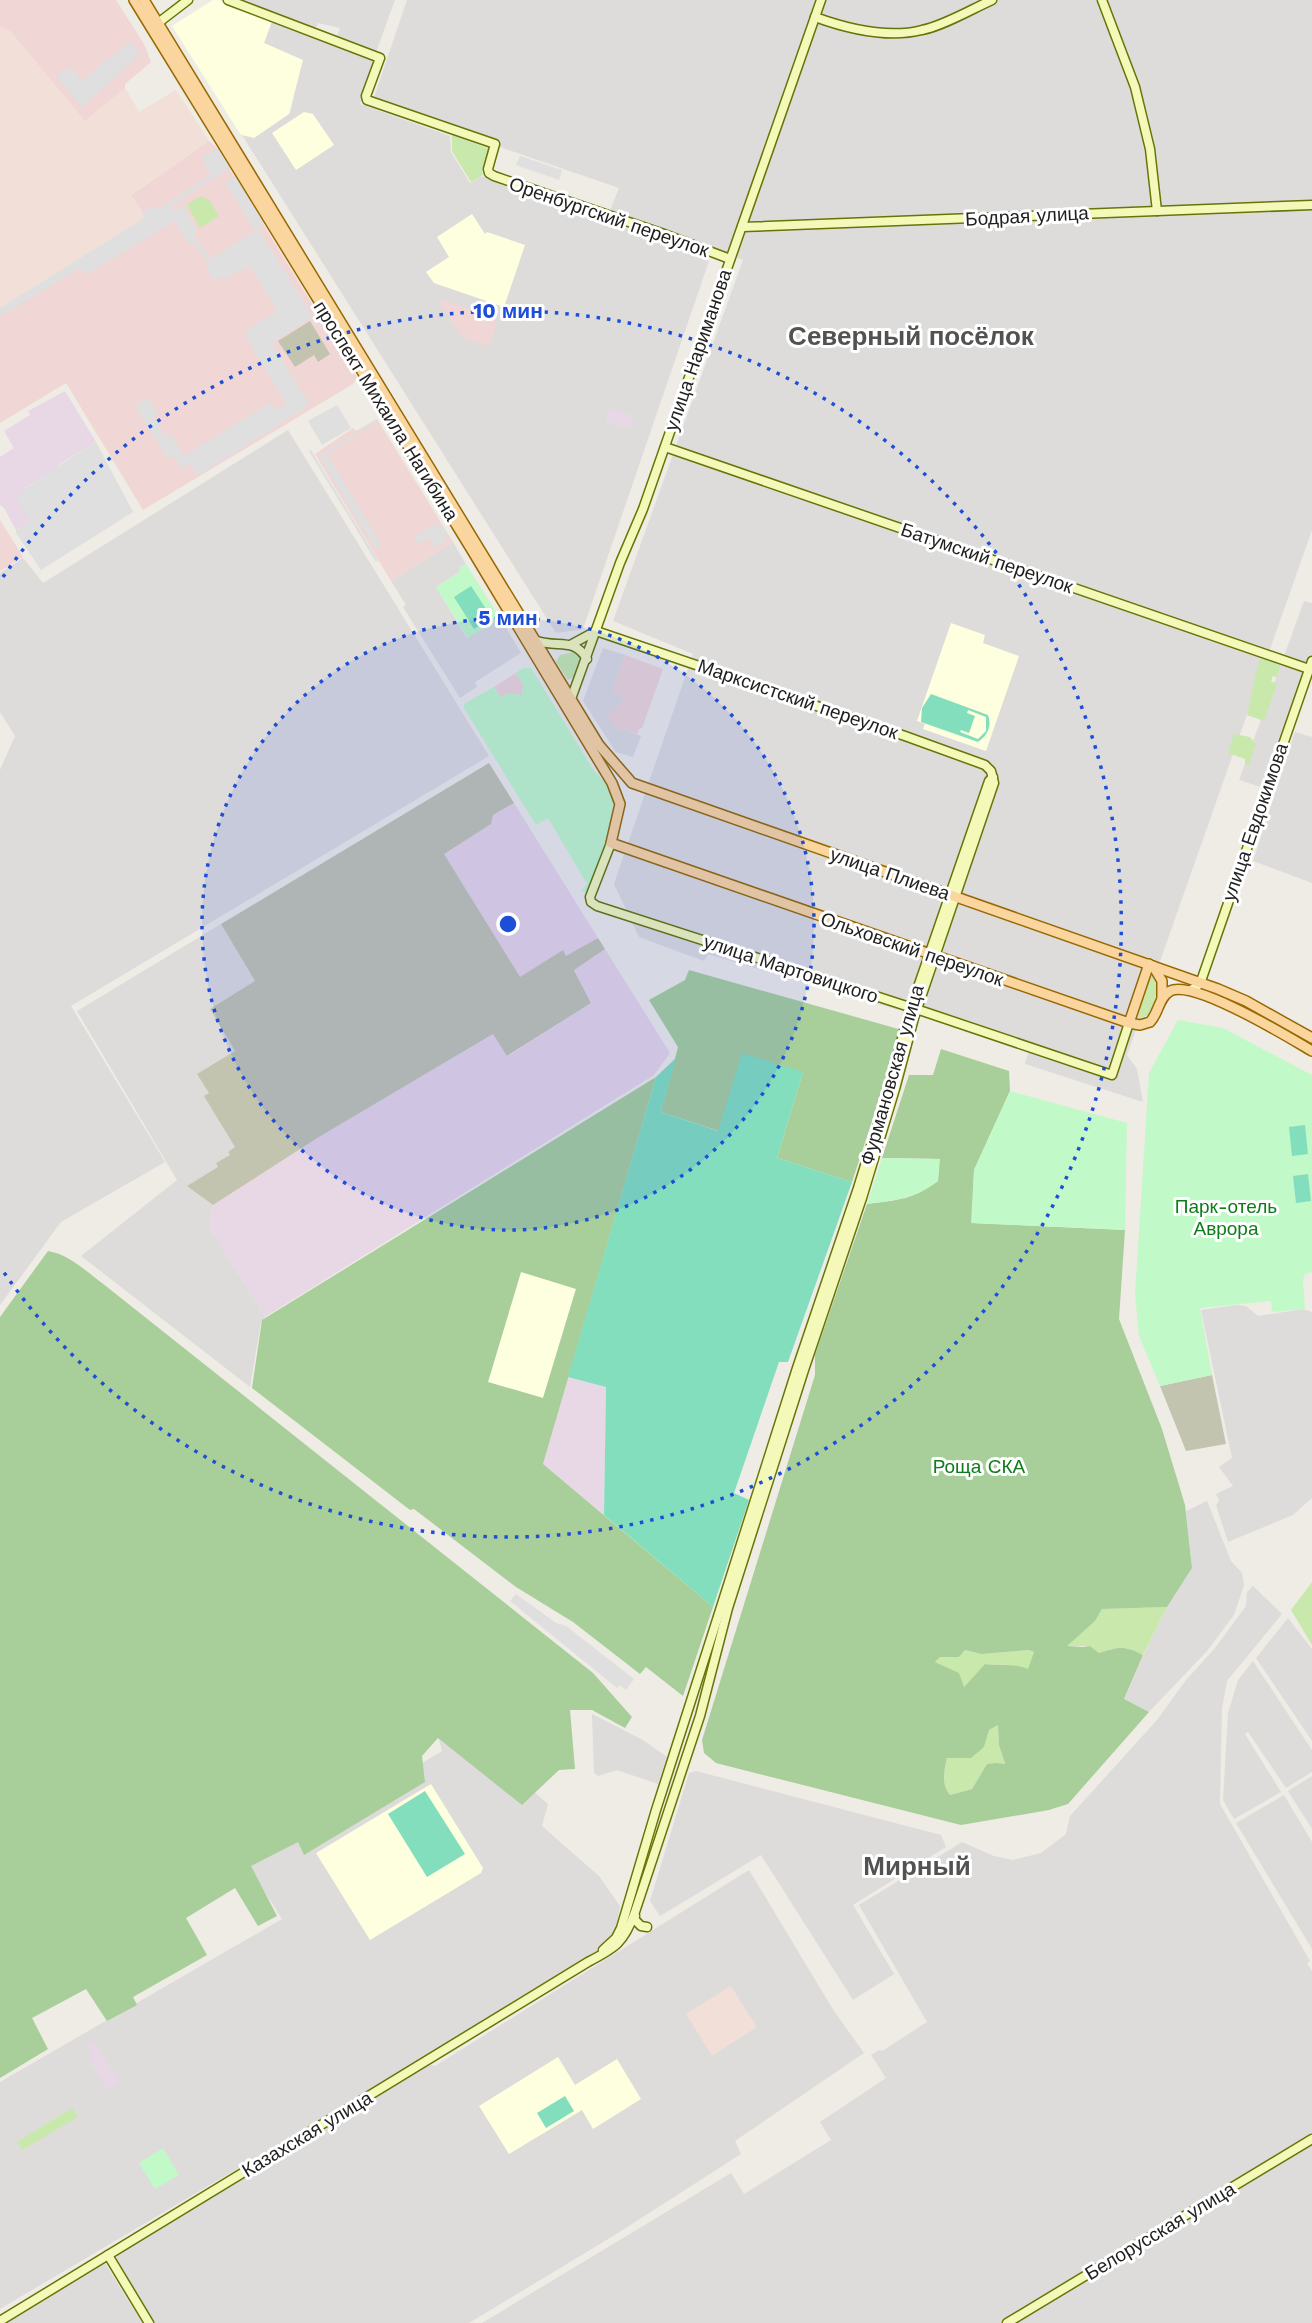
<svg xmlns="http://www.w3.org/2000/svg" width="1312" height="2323" font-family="'Work Sans',sans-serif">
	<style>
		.residential { fill: #dddcdb }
		.commercial { fill: #f0d6d4 }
		.industrial { fill: #e8d7e5 }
		.education { fill: #feffde }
		.military { fill: #f1dfd8 }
		.construction { fill: #c3c4b0 }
		.grass { fill: #c8e9ab }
		.forest { fill: #a8ce9a; fill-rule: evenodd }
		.park { fill: #c2f9c8 }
		.pitch { fill: #83debd; fill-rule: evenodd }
		.parking { fill: #dfdfdf }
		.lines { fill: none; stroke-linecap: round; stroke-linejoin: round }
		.secondary-casing { stroke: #667506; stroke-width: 11 }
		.primary-casing { stroke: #976902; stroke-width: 12 }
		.secondary { stroke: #f4f9b9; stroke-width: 8 }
		.primary { stroke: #fbd59e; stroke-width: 9 }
		.ring { fill: none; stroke: #1d4ed8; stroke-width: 3.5; stroke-dasharray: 3.5 7 }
		.labels { text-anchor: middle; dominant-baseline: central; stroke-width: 6; stroke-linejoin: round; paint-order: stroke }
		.street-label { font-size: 19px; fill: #1f1f1f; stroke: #fff }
		.park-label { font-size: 19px; fill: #0d7c19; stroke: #fff }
		.district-label { font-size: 26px; font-weight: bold; fill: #525252; stroke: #fff }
		.centre { fill: #1d4ed8; stroke: #fff; stroke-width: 3.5 }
		.ring-label { font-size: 21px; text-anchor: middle; font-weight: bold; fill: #1d4ed8; stroke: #fff; stroke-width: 6; stroke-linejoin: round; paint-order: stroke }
	</style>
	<rect width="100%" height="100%" fill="#efece5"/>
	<!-- residential -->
	<g class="residential">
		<path d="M241,0H395L376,52L337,36L340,28L318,23L316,28Z"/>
		<path d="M407,0H1312V530L1127,1055L1137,1069L1143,1102L1025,1064L1030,1047L938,1017L926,1018L708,954L704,961L639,937L614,884L693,654L613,621L743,260L610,211L619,188L372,103Z"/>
		<path d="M272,21L375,62L360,104L450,136L451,152L470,183L482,176L666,242L665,245L709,261L583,629L556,633L242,135L254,137L290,113L302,61L264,43Z"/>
		<path d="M288,430L489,756L71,1006L165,1162L61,1222L0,1305V770L15,736L0,712V573L23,558L43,583Z"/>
		<path d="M453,542L466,564L459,568L461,571L436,587L467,638L500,618L521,653L475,682L477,687L460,698L403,607L406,605L391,581Z"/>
		<path d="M1304,601L1312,603V654L1264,788L1239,780Z"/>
		<path d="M603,648L625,655L612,692L626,699L609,714L614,726L641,736L633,757L616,752L583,701Z"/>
		<path d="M1295,732L1312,737V883L1253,861Z"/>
		<path d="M221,924L255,981L235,1051L209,1093L205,1096L236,1147L219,1167L188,1186L213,1205L210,1228L265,1317L261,1322L250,1387L81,1256L177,1180L77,1011Z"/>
		<path d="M1236,1305L1246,1306L1258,1316L1303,1309L1312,1312V1498L1293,1515L1228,1542L1216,1505L1219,1501L1216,1494L1233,1486L1219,1467L1232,1458L1201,1310Z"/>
		<path d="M1207,1501L1231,1561L1242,1573L1244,1585L1234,1615L1207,1651L1149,1712L1124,1700L1142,1658L1167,1607L1192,1568L1186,1511Z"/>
		<path d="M1253,1586L1282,1614L1227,1681L1222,1708L1220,1804L1310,1961L1307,1963L1312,1971V2323H482L731,2173L744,2194L831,2140L820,2122L886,2078L871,2055L879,2050L882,2051L927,2022L859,1905L962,1842L994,1856L1013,1860L1041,1853L1066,1834L1070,1816L1157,1720L1186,1680L1215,1648L1246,1606L1247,1592Z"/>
		<path d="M1288,1618L1312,1649V1741L1256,1658Z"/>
		<path d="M1253,1661L1312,1750V1772L1286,1788L1248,1732L1245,1734L1281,1792L1234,1819L1223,1800L1228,1713L1238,1680Z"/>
		<path d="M592,1714L643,1740L667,1757L658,1784L617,1770L598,1776L594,1773Z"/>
		<path d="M446,1715L548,1804L542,1826L599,1876L620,1906L615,1932L595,1952L433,2053L0,2309V2082L282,1919L249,1867L442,1751L435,1724Z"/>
		<path d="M696,1771L941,1835L946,1847L853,1905L894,1974L853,2000L761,1855L660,1916L650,1901L689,1773Z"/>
		<path d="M1312,1776V1829L1288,1791Z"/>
		<path d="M1284,1795L1312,1842V1949L1236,1823Z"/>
		<path d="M749,1870L834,2011L864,2053L735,2141L741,2154L618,2233L469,2323H153L118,2265L116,2259L119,2253L430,2065L435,2066Z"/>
		<path d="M105,2263L142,2323H6Z"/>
	</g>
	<!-- commercial -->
	<g class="commercial">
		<path d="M0,0H116L144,44L151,62L125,84V88L85,121L11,32L0,27Z"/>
		<path d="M209,141L216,147L357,377L353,384L143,510L66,383L0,423V310L147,220L131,195Z"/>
		<path d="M441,299L493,317L497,323L489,347L462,337L440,303Z"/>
		<path d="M377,419L453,542L391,581L315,454L353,428L356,431Z"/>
		<path d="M0,520L23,557L0,571Z"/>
		<path d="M625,655L663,669L642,728H640L637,734L614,726L608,719L609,714L626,699L612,692Z"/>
		<path d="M516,673L523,685L522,695H509L501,697L494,687Z"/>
	</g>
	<!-- industrial -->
	<g class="industrial">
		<path d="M65,391L96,442L58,465L59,468L24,488L31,521L16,530L4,508L0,505V457L14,448L4,431L30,415L28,411Z"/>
		<path d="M610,408L630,415L634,425L625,428L605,421Z"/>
		<path d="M514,803L598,938L566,957L563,951L520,978L443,853L491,824L493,815Z"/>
		<path d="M605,949L670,1053L654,1075L265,1317L210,1228L213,1205L319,1137L493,1034L508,1056L591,1003L574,969Z"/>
		<path d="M568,1377L606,1386L604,1515L543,1464Z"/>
		<path d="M93,2040L120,2083L108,2091L88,2059L93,2055L86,2045Z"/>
	</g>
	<!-- education -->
	<g class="education">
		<path d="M213,0H219L272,21L264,43L303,60L289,114L254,138L242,135L239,132L172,26Z"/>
		<path d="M304,112L313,114L334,145L296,170L272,133Z"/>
		<path d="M472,214L485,234L487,232L525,245L504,307L434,283L426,272L449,257L437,237Z"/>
		<path d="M951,623L985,635L983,643L1019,656L986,751L923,729L925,724L917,721Z"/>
		<path d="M521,1272L576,1288L543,1398L488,1382Z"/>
		<path d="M431,1784L483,1868L481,1873L370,1940L316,1853Z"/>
		<path d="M558,2057L575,2085L617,2059L641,2099L593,2129L582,2110L509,2154L479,2106Z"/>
	</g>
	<!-- military -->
	<g class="military">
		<path d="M0,27L11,32L85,121L125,88L139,112L176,90L209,141L131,194L144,218L0,308Z"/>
		<path d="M731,1986L757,2027L712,2056L686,2014Z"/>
	</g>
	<!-- construction -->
	<g class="construction">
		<path d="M310,321L330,354L318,362L314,355L295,367L278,341Z"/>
		<path d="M489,763L514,803L493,815L491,824L444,854L520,977L563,950L566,956L598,938L605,949L574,970L591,1003L507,1056L493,1034L319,1137L213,1205L187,1186L218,1167L216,1163L230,1155L228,1152L235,1147L204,1096L209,1093L197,1074L235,1051L210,1009L255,981L221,924Z"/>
		<path d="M1212,1375L1226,1444L1186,1451L1160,1386Z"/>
	</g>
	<!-- grass -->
	<g class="grass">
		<path d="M452,135L490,149L482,169L483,175L471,182L452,151Z"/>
		<path d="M201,196L209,200L219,216L200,228L188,207L189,203Z"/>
		<path d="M574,652L579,655L581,659L574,677L568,680L556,662L560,655Z"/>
		<path d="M1264,658L1281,664L1277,677L1273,676L1271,681L1277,684L1264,721L1247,715C1252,696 1253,678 1260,660Z"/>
		<path d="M1234,734L1250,737L1256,744L1249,765L1245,764V759L1228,753Z"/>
		<path d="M1150,977H1155L1160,989L1152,1013L1142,1018L1137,1015L1135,1011L1148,978Z"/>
		<path d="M1312,1582V1645L1291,1610Z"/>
		<path d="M1167,1607L1143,1655C1124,1645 1119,1647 1099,1653L1090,1646H1066L1095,1621L1102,1609Z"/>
		<path d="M965,1650L981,1654L1029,1650L1034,1652L1029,1670C1013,1663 1001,1666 985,1664L963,1688L959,1673L935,1662L940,1657H959Z"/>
		<path d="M998,1725L999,1745L1005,1765L987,1764L972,1789L950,1795C941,1785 944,1771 947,1758L959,1756L984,1747L989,1730Z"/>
		<path d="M72,2108L78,2117L22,2150L17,2142Z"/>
	</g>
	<!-- forest -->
	<g class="forest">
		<path d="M689,970L902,1030L852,1182L777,1158L803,1072L719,1131L661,1112L678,1047L649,1000L685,980Z"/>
		<path d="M941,1049L1009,1071L1010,1091L974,1170L972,1223L1125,1230L1119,1319L1162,1429L1185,1505L1192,1568L1167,1607L1102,1609L1095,1621L1067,1646L1083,1647L1090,1646L1099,1653C1119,1647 1124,1645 1143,1655L1124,1699L1149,1712L1068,1804L1049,1810L961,1825L716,1763L704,1753L702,1740L815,1375V1355L867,1204C897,1200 913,1200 938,1181L939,1159L882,1158L909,1075H933ZM965,1650L981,1654L1029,1650L1034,1652L1028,1669C1013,1663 1001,1666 985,1664L964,1687L959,1673L935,1662L940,1657H959ZM998,1725L999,1745L1005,1764L997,1763L987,1764L972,1789L950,1795C941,1784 944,1771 947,1758H971L984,1747L989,1730Z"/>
		<path d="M656,1077L543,1464L713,1607L683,1696L646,1667L640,1674L573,1622L516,1587L414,1509L410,1510L252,1388L262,1320ZM521,1272L576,1289L543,1398L488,1382Z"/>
		<path d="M48,1251C68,1254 86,1271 102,1283L593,1673L632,1717L625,1728L592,1710H570L575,1769L559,1770L522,1805L438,1738L422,1756L425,1782L304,1855L298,1842L251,1866L277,1916L258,1926L235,1888L186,1918L207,1955L133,1997L137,2005L107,2021L86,1989L32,2018L48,2049L0,2078V1317Z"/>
	</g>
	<!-- park -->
	<g class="park">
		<path d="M466,564L500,618L468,638L436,587L460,572L459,568Z"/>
		<path d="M523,668H531L594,771L615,793L616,805L613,821L594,881L590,891L587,893L581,891L587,884L548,818L536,825L464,708V704L494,687L501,697L508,693L522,695L523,685L516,673Z"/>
		<path d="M1178,1020L1223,1028L1312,1075V1272L1305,1274L1303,1280L1305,1309L1272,1312L1271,1301L1200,1308L1212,1375L1160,1386L1139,1336L1135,1294L1149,1073Z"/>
		<path d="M1010,1091L1127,1123L1125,1230L971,1223L974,1170Z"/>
		<path d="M882,1158L940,1159L938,1181C914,1199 896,1200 867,1204Z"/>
		<path d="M163,2148L179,2175L155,2189L139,2163Z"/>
	</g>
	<!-- pitch -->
	<g class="pitch">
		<path d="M471,586L492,618L474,629L454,597Z"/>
		<path d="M931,694L988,715C992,726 988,735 978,742L921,722L922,708ZM968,710L986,717V731L978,739L960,732L961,730L969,733L975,716L967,713Z"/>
		<path d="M742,1053L803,1072L777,1158L852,1182L788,1362H779L734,1493L749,1500L713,1607L604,1515L606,1387L568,1377L656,1077L676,1058L661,1112L718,1131Z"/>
		<path d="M1305,1125L1308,1154L1292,1156L1289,1127Z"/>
		<path d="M1308,1174L1311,1201L1296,1203L1293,1176Z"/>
		<path d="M425,1791L465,1854L427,1877L388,1814Z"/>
		<path d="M565,2096L574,2111L546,2128L537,2113Z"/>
	</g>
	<!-- parking -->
	<g class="parking">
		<path d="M131,41L140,54L82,108L57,77L70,66L82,80Z"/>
		<path d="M217,148L230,168L171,206L174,211L185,204V209L196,228V237L210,259L255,231L225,182L235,176L264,222L259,230L313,317L272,343L309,403L304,409L197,476L190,464L182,469L174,456L168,460L135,406L148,397L158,412L153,416L165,436L171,434L184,456L271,402L276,410L286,404L244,333L277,310L250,266L224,279L221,276L214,281L207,269L209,266L195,243L189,245L174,221L88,274L79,268L0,317V308L144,218L141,213L154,205L157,209L211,175L201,158Z"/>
		<path d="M520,156L562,170L559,180L516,165Z"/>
		<path d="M337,405L351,428L322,445L308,421Z"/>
		<path d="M377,420L378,422L327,454L382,545L376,550L319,456Z"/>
		<path d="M96,442L133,512L41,570L16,533V530L31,521L17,499L25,488L59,468L58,466Z"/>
		<path d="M311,450L378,560L376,562L309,451Z"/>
		<path d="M431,526H443L448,534L445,536L447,540L435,548L428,538L418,544L414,537Z"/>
		<path d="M516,1594L556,1623L566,1626L634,1679L626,1690L620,1685L617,1688L510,1601Z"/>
	</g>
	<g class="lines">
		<defs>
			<g id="secondary">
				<path d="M228,0L380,58L366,96L367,100L495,144L488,169L489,173L494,176L661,233L730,259"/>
				<path d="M1102,0L1135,87L1150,149L1157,211"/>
				<path d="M815,17C848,29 887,39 922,30C943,26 972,9 992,0"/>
				<path d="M153,22L158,23L188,0"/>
				<path d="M742,227L1312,205"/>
				<path d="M665,447L1309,669"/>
				<path d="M537,641C558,648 574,637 587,659"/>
				<path d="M572,644L596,631"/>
				<path d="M571,699L620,563L643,509L821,0"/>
				<path d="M611,843L590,897L591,902L597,906L925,1012L1112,1075L1129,1023"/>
				<path d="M1191,990L1200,984L1312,661"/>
				<path d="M635,1916L633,1918L641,1926L647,1927"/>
				<path d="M603,1950L616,1938L621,1928L656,1810L721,1607L797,1368L858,1188L889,1088L908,1016L989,781L993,777"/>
				<path d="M108,2255L149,2323"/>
				<path d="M0,2321L588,1962C615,1948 624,1943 635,1912L700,1716L728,1608L804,1370L862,1198L895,1089L914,1018L994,783L991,771L985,765L905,736L596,631"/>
				<path d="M1007,2323L1312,2139"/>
			</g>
			<g id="primary">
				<path d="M134,0L473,552L612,783L620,804L611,843L1129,1023L1140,1025L1150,1022C1159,1013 1158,998 1170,991C1194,979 1288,1037 1312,1051"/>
				<path d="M144,0L599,745L632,783L1218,989L1246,1001L1312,1038"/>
				<path d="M1153,966L1162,981V998"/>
				<path d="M1129,1023L1149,964"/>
			</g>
		</defs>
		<!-- secondary casing -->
		<use href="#secondary" class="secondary-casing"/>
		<!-- primary casing -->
		<use href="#primary" class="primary-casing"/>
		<!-- secondary -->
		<use href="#secondary" class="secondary"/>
		<!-- primary -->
		<use href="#primary" class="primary"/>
	</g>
	<!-- distance rings -->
	<circle cx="508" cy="924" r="306" fill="#1d4ed8" fill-opacity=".12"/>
	<g class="ring">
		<circle cx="508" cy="924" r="306"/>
		<path d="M3 577A613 613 0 1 1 3 1271"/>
	</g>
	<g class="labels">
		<!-- street labels -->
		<g class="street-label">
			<text transform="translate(1027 216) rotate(-3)">Бодрая улица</text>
			<text transform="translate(609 217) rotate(19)">Оренбургский переулок</text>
			<text transform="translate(698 350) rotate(-71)">улица Нариманова</text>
			<text transform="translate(386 411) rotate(58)">проспект Михаила Нагибина</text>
			<text transform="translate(987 558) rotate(19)">Батумский переулок</text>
			<text transform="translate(798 699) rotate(19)">Марксистский переулок</text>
			<text transform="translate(1255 822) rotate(-71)">улица Евдокимова</text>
			<text transform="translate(890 874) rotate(19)">улица Плиева</text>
			<text transform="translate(912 949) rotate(19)">Ольховский переулок</text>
			<text transform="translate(791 969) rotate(18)">улица Мартовицкого</text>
			<text transform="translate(892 1075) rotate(-74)">Фурмановская улица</text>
			<text transform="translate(307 2134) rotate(-31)">Казахская улица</text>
			<text transform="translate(1160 2231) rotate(-31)">Белорусская улица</text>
		</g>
		<!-- park labels -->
		<g class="park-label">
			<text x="1226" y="1206">Парк-отель<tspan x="1226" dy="22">Аврора</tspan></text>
			<text x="979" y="1466">Роща СКА</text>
		</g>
		<!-- district labels -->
		<g class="district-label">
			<text x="911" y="336">Северный посёлок</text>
			<text x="917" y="1866">Мирный</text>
		</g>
	</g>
	<circle cx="508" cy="924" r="10" class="centre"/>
	<g class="ring-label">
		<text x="508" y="318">10 мин</text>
		<text x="508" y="625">5 мин</text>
	</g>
</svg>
